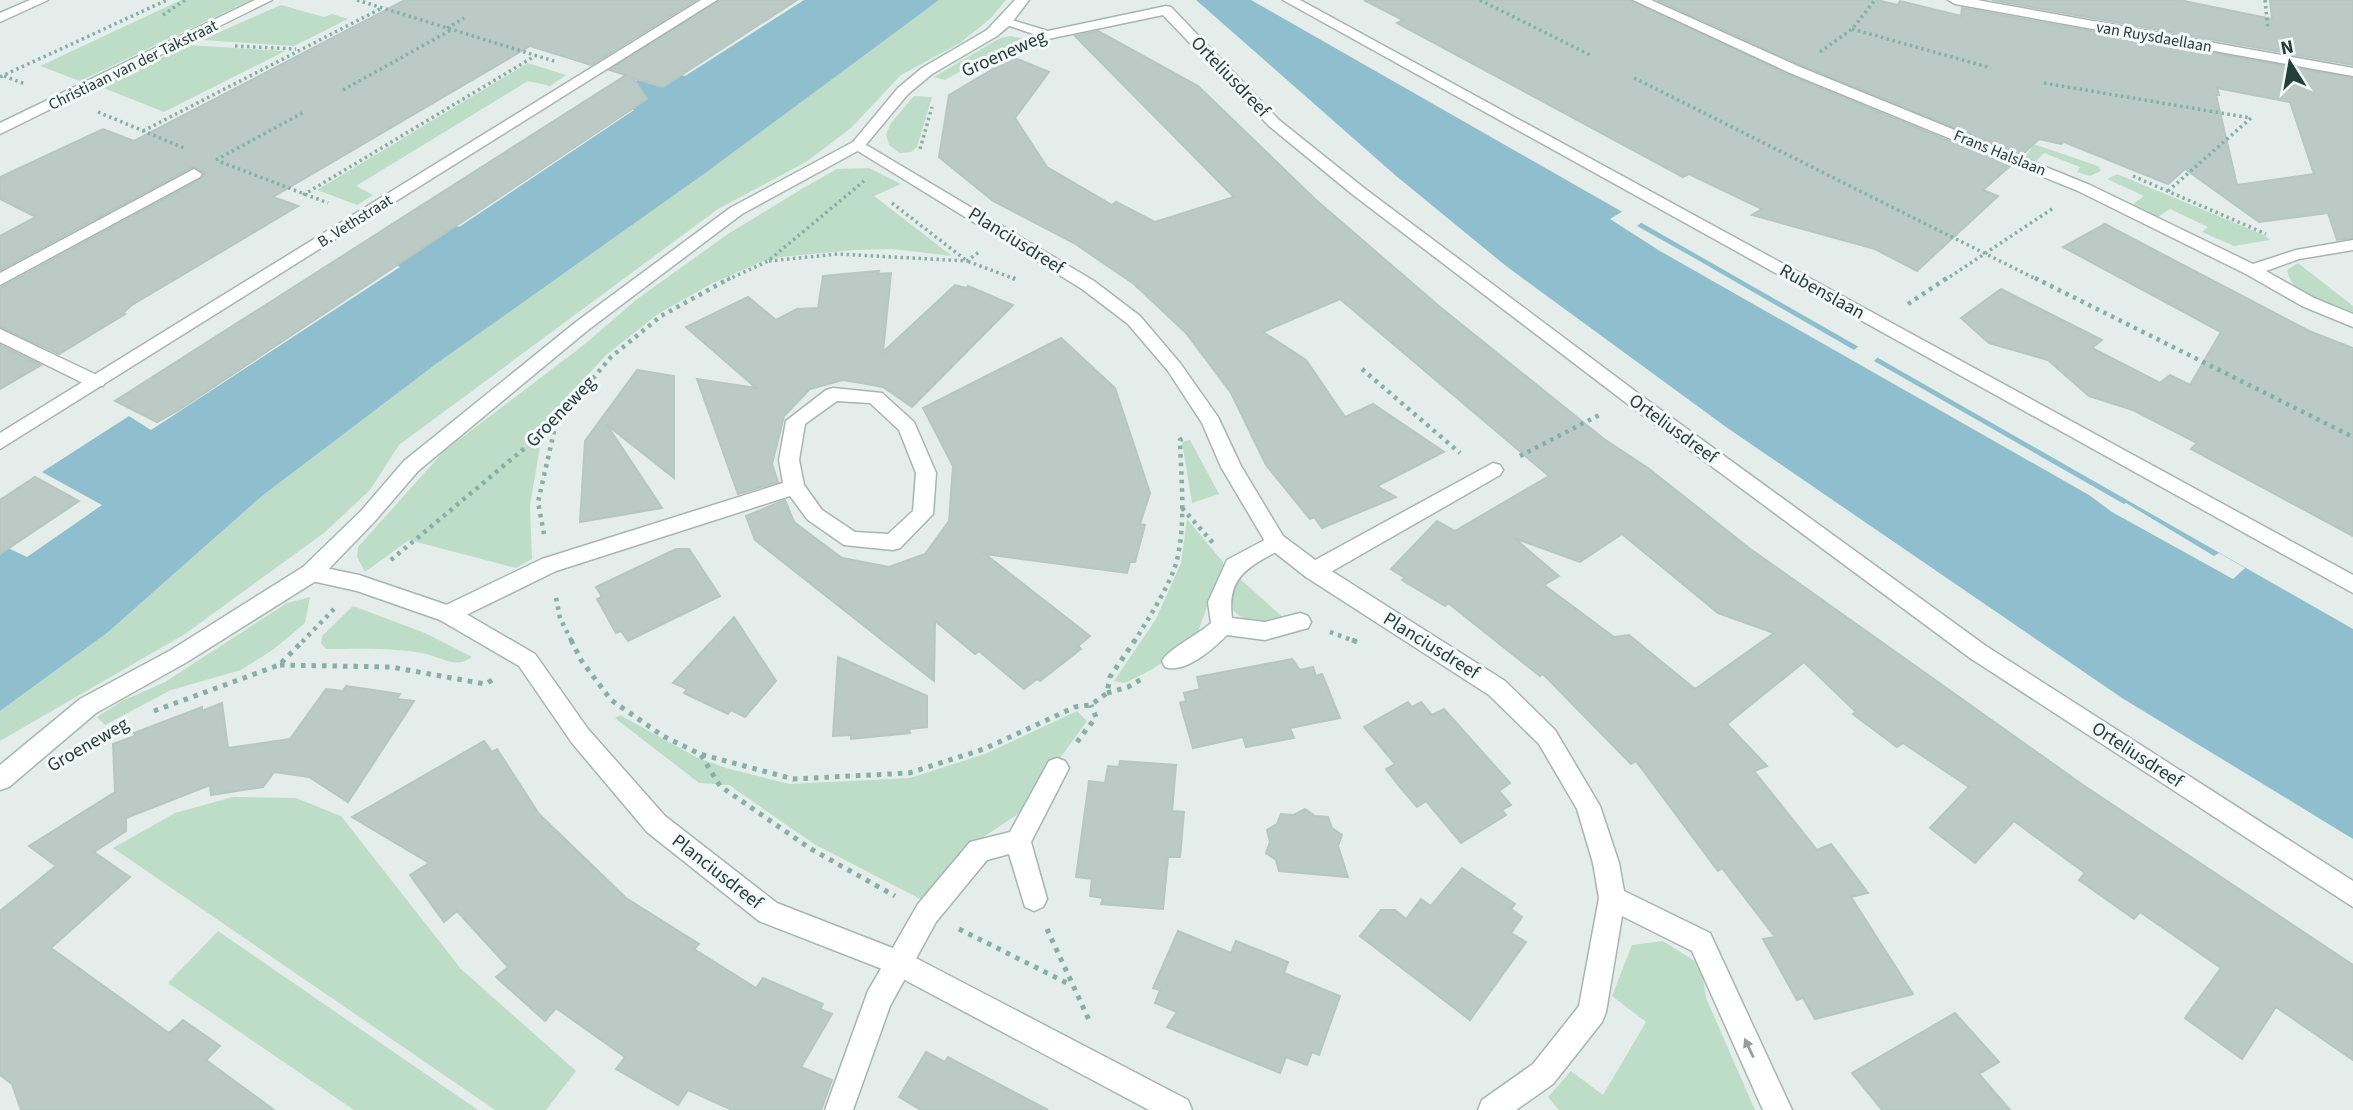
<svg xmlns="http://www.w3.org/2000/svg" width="2353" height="1110" font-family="'Source Sans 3',sans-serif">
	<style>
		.green { fill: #beddc9 }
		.water { fill: #8fbfcf }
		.pier { fill: #e4edea }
		.building { fill: #bccac6; stroke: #b6c6c1; stroke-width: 2; fill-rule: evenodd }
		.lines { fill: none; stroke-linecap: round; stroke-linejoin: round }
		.lane-casing { stroke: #a7b5b1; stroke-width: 3 }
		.street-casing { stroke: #a7b5b1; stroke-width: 3 }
		.secondary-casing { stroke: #a3b8b2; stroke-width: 3 }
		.path-far2 { stroke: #86afa6; stroke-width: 3.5; stroke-dasharray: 2.5 3.5; stroke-linecap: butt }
		.path-far1 { stroke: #86afa6; stroke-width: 4.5; stroke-dasharray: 3.5 5; stroke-linecap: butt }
		.path { stroke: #86afa6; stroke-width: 5; stroke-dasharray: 4.5 6; stroke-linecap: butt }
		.lane { fill: #fff; fill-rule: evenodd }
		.street { fill: #fff; fill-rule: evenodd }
		.secondary { fill: #fff; fill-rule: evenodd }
		.oneway { fill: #929e9c }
		.labels { text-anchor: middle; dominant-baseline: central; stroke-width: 6; stroke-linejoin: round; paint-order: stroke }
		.far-street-label { font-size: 16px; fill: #243e39; stroke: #f4f9f7 }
		.street-label { font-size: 19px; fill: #243e39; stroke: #f4f9f7 }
	</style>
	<rect width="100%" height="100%" fill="#e4edea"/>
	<!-- green -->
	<g class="green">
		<path d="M181,0H251L80,81L40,66Z"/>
		<path d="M939,0H1006L990,19L960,43L901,75L851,128L806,162L718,209L399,445L370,490L324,533L185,634L0,741V711L107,633L262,496L436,364Z"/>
		<path d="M281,5L324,17L332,14L348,19L294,46L201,40Z"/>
		<path d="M1011,36L1021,38L1026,45L992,53L945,80L934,77L1000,38Z"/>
		<path d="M188,45L285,51L164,112L101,87Z"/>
		<path d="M528,63L566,75L550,86L528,81L356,186L373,195L357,205L317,190Z"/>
		<path d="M914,96L932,97L917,147L911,152L900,153L889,145L886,134L891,123Z"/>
		<path d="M1913,103L2098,166L2101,171L2090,176L2077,172L2080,167L2044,153L2035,162L2024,157L2032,148L2008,139L1998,147L1990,137Z"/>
		<path d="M869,168L901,184L874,196L952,256L892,249L855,250L781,257L763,261L711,284L658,314L606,355L544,423L530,505L532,559L516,568L409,540L365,572L357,557L358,547L444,451L585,344L637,299L728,234L805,187L837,169Z"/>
		<path d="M2117,174L2264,235L2270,240L2234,246L2202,232L2208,227L2170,209L2158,217L2133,204L2144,196L2107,179Z"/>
		<path d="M2298,263L2353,306V316C2330,306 2292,298 2287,270Z"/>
		<path d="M1190,440L1219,494L1192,503L1182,442Z"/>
		<path d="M1187,519L1223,562V575L1211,596L1195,640L1151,670L1125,683L1114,681L1156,619L1181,563Z"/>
		<path d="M1240,579L1285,619C1263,626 1240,624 1228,603L1233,586Z"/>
		<path d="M310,597L305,623L274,649L241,670L171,690L105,725L97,717L122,701L165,682L287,603Z"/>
		<path d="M353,606L425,633L472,657C457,669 443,658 426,654C394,647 358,649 326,649L321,643L322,636Z"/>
		<path d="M1077,711L1087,721L1021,812L973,844L924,901L814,844L729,785L699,783L615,718L620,715L696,757L726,768L790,784L910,778L985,754Z"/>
		<path d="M233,797L296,798L341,816L461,969L576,1071L546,1110H495L113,848L175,813Z"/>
		<path d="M218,931L478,1110H354L168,983Z"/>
		<path d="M1663,941L1701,965L1706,998L1755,1110H1559L1548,1097L1571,1071L1603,1095L1646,1022L1612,996L1632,945Z"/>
	</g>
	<!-- water -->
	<g class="water">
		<path d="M804,0H939L708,171L436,364L262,496L107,633L0,711V551L6,547L27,557L102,505L42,472L129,416L151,430L400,267L367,252L425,216L459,227L634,110L609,100L656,67L685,76Z"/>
		<path d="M1196,0H1251L2353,629V839L2122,698L1726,427L1506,266L1395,175Z"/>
	</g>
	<!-- pier -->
	<path class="pier" d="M1623,211L1642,222L1637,226L1696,259L1854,350L1859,346L1878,357L1874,361L2124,504L2126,503L2214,556L2219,553L2245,568L2233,579L2112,512L2089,495L1660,251L1610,219Z"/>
	<!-- building -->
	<g class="building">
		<path d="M405,0H696L591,65L530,46L273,197L298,206L132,305L123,313L125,314L59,354L0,327V288L201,179L205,173L193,167L0,270V236L36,217L0,199V177L103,129L134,141Z"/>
		<path d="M719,0H797L663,87L633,78L647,99L179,410L157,422L115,401L626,75L609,70Z"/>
		<path d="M1364,0H1631L1789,75L2010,166L1983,190L1998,196L1917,271L1875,249L1752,215L1762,209L1689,174L1683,177L1397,23L1403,20Z"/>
		<path d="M1657,0H1877L1898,5L1900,1L1961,16L1962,8L2353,78V238L2337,240L2328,213L2259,222L2185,169L2168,184L2064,142L2061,144L2039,139L2022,155L1801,65ZM2217,88L2290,102L2314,174L2237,185L2216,95H2219Z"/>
		<path d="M1992,0H2179L2272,19L2270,0H2353V65Z"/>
		<path d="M1098,31L1198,86L1316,200L1440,307L1604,439L1648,468L1749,548L2083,785L2353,965V1060L2276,1007L2242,1059L2185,1018L2221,968L2140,912L2134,919L2079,880L2085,873L2014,821L1975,863L1930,828L1969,787L1903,743L1897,747L1853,714L1856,712L1804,662L1727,724L1767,766L1754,771L1817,850L1831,844L1868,893L1851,897L1913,994L1815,1019L1803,998L1797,1000L1763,939L1775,937L1722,868L1718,871L1636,761L1631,764L1543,674L1540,676L1448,603L1445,606L1402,580L1405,578L1391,569L1437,521L1455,531L1549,476L1340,299L1263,332L1306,360L1345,417L1373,404L1444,452L1377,486L1396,497L1322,528L1314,517L1310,519L1266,465L1231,393L1186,333L1134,284L1074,243L993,201L939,157L949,95L1013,57L1049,72L1015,118L1047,167L1112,205L1116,202L1155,222L1234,197L1075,36ZM1622,534L1718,613L1774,633L1695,689L1629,635L1614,637L1544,585L1559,576L1514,538L1580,562Z"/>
		<path d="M2105,224L2309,331L2353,348V536L2191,449L2197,443L2133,410L2089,396L2048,360L1989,343L1961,318L2001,289L2102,340L2092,348L2160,383L2170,375L2190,385L2221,332L2063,247Z"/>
		<path d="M879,271L878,274L891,273L883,352L955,285L966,288L968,286L1013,305L912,407L883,387L861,383L843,380L810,389L784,416L772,464L778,482L738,494L697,379L756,388L686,327L748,297L776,320L797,309L818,308L823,276Z"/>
		<path d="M1061,338L1115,388L1150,493L1140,524L1145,525L1135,562H1130L1127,573L985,554L1090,636L1078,646L1081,649L1040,681L1037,679L1024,689L979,651L975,654L935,621L934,681L755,540L746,516L785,500L794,522L842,558L889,567L925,554L949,521L953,466L923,408Z"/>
		<path d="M0,345L41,365L0,389Z"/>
		<path d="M637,370L674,376V478L607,425L662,508L580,522L585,441Z"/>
		<path d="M35,477L79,501L0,554V500Z"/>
		<path d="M676,549H689L720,596L628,641L621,631L616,633L597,599L602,597L596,587Z"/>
		<path d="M734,617L776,681L745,717L731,710L728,714L684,693L687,689L673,683Z"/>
		<path d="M838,657L927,696V727L909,729L910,733L851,739V735L833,736Z"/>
		<path d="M1292,659L1300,670L1313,667L1316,676L1322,674L1340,718L1290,728L1294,738L1246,747L1243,737L1193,748L1180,703L1186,701L1184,693L1200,689L1197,677Z"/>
		<path d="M346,686L400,694L397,699L414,701L348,802L309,777L274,772L263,787L211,795L210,785L126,818V831L94,852L130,877L51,948L169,1033L183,1020L220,1046L206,1060L274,1110H21L12,1084L0,1075V911L56,866L29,846L115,792L113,744L135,736L134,733L202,707V711L222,703L228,748L290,739L326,689L343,691Z"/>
		<path d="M1408,702L1412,707L1421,702L1432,715L1444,709L1510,783L1499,791L1511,805L1502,810L1506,815L1461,843L1426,801L1417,807L1400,787L1386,769L1395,764L1364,727Z"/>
		<path d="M484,741L492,752L497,749L539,814L626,898L699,944L694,949L756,988L763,978L823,1004L820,1009L832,1014L801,1067L832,1080L821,1110H732L688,1090L678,1105L616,1069L625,1057L556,1008L545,1021L496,977L508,967L457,911L444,922L410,875L429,863L352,817Z"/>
		<path d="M1120,761L1176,765L1172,811L1184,812L1182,835L1180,857H1168L1163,909L1101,904L1103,898L1090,896L1092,879L1076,877L1089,781L1105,783L1108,766L1119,767Z"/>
		<path d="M1305,809L1315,816L1328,817L1332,828L1342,835L1338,846L1348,877L1279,871L1276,860L1266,853L1270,842L1267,830L1277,824L1281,814L1294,815Z"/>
		<path d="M1462,868L1515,904L1511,909L1522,917L1511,933L1526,942L1470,1020L1360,936L1381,910H1395L1406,919L1421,899L1431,906Z"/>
		<path d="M1178,931L1231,953L1236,941L1261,951L1288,962L1284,973L1340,996L1319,1055L1312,1052L1307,1065L1286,1057L1280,1073L1167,1027L1177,1012L1155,1003L1160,990L1153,988Z"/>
		<path d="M1955,1013L1999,1062L1979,1074L2010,1110H1882L1852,1073Z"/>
		<path d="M926,1052L945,1062L948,1057L1048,1110H921L899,1097Z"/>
	</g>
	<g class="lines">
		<defs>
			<g id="lane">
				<path d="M30,0H48L0,22V13Z"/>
				<path d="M194,169L202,174L200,177L0,285V273Z"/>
				<path d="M0,329L103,378L105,382L103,386H89L0,342Z"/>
				<path d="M833,388L882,393L914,422L936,473L933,514L900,548L893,550L844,545L808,520L790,496L556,571L456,620L448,623L440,620L437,614L440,608L542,559L783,483L779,460L786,421L826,390ZM837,401L870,403L899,430L916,473L913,511L888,534L855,532L822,510L804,485L799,460L805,424Z"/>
				<path d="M1493,463L1500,465L1503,470L1500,475L1322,577L1314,579L1306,577L1303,571L1306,565Z"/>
				<path d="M1276,534L1283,536L1286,542L1283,548C1251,566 1226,575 1232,618L1265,622L1300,613L1308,616L1311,622L1308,628L1265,640L1227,635C1213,649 1185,674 1165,667L1162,661C1167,650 1199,634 1211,623L1208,602L1227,560Z"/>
				<path d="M1057,758L1065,761L1069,768L1031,842L1047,899L1043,907L1034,911L1025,907L1009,854L987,860L936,922L890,1006L853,1110H825L868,991L918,904L970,842L1010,832L1049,761Z"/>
			</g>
			<g id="street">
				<path d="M255,0H272L0,134V123Z"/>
				<path d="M701,0H717L0,449V433Z"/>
				<path d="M1283,0H1300L2353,575V593Z"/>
				<path d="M1633,0H1651L1800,67L2090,185L2253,264L2296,250L2353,240V250L2299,259L2266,271L2314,298L2353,314V327L2302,306L2246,274L2078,191L1790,73Z"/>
				<path d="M1948,0H1977L2353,68V76L1955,4Z"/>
				<path d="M1166,6L1171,7L1279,120L1364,188L1639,394L1986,646L2353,881V907L1970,658L1625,402L1352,194L1269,126L1163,15L1048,39L998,22L1005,18L1048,31Z"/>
				<path d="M858,140L1094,281L1140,316L1180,363L1218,417L1241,466L1283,536L1322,565L1505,681L1555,730L1600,806L1619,863L1624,891L1710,933L1792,1110H1763L1692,951L1622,916L1606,1012L1602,1022L1553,1084L1516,1110H1478L1482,1100L1533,1064L1579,1006L1599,898L1593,863L1577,809L1539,744L1489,695L1306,577L1269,548L1221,467L1202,423L1168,371L1128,324L1082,289L853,148L850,145Z"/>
				<path d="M311,565L359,575L456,608L535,654L588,729L665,816L777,903L908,954L1188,1100L1192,1110H1149L890,972L759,921L647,832L572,743L519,666L440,620L357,591L303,579L300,573L303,567Z"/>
			</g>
			<path id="secondary" d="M1015,0H1029L1010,25L997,36L932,74L908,94L863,148L742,214L588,330L418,471L375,521L319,579L187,662L96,713L9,787L0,790V765L80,699L171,650L303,567L361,511L404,461L576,322L730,208L853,142L898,88L922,68L987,30Z"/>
		</defs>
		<!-- lane casing -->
		<use href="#lane" class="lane-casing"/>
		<!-- street casing -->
		<use href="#street" class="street-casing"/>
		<!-- secondary casing -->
		<use href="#secondary" class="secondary-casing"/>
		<!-- path-far2 -->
		<g class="path-far2">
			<path d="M357,0L557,62"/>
			<path d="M1480,0L1592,56"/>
			<path d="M2265,0L2268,30"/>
			<path d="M163,15L185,0"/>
			<path d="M447,28L464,18"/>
			<path d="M1852,29L1991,68"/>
			<path d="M235,46L296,49"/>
			<path d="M1820,52L1852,29L1875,0"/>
			<path d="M4,76L25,84"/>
			<path d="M0,77L167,0"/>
			<path d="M1634,78L2038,280"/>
			<path d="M2044,83L2251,118L2168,191"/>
			<path d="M343,90L451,30"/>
			<path d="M98,112L184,148"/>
			<path d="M143,131L382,8"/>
			<path d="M920,149L932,107"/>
			<path d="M216,160L304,112"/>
			<path d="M221,162L328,203"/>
			<path d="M2133,176L2266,234"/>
			<path d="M303,195L535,56"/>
			<path d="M892,203L967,261L1015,279"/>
			<path d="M769,261L838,254L967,261L980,251"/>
			<path d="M727,280L768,261L864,181"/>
			<path d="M1945,280L2055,207"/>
		</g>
		<!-- path-far1 -->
		<g class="path-far1">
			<path d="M1013,278L1015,279"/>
			<path d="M2035,278L2353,437"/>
			<path d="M1908,304L1947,278"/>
			<path d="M1362,369L1460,453"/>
			<path d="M1520,456L1603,413"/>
			<path d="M1182,508L1214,544"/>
			<path d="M544,534L538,502L556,423"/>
			<path d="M391,560L556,422L611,357L661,316L730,278"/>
			<path d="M556,598L560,618L572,642"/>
			<path d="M1330,632L1357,642"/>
			<path d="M302,642L334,609"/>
			<path d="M1134,642C1147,621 1171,584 1177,560C1186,522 1181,479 1180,440L1184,438"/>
		</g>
		<!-- path -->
		<g class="path">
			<path d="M571,640L581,660L611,700L663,736L700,754L793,779L909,773L984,749L1075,707L1091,705L1107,693L1110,677L1135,640"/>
			<path d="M1352,640L1358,642"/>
			<path d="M280,665L391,667L485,684L496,678"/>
			<path d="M1107,693L1128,687L1145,677"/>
			<path d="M154,711L279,665L304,640"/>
			<path d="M1077,742L1096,717L1091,705"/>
			<path d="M701,755L720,786L811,849L895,896"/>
			<path d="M959,929L1071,985"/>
			<path d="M1047,929L1089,1020"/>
		</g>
		<!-- lane -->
		<use href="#lane" class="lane"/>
		<!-- street -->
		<use href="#street" class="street"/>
		<!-- secondary -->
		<use href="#secondary" class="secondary"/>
	</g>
	<!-- one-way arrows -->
	<defs><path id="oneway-solid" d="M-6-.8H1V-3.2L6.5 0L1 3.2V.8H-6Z" transform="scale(1.75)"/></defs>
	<use class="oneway" href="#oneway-solid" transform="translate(1749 1048) rotate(-115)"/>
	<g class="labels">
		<!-- far-street labels -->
		<g class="far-street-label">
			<text transform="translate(2154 37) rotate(10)">van Ruysdaellaan</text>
			<text transform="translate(133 65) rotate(-26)">Christiaan van der Takstraat</text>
			<text transform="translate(2000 153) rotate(22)">Frans Halslaan</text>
			<text transform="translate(355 221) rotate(-32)">B. Vethstraat</text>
		</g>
		<!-- street labels -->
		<g class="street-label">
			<text transform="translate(1004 54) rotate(-24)">Groeneweg</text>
			<text transform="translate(1230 77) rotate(46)">Orteliusdreef</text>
			<text transform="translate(1016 241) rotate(32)">Planciusdreef</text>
			<text transform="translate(1822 292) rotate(29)">Rubenslaan</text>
			<text transform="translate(561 412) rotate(-46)">Groeneweg</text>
			<text transform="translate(1673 429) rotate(36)">Orteliusdreef</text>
			<text transform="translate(1431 646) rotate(32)">Planciusdreef</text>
			<text transform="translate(88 745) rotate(-30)">Groeneweg</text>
			<text transform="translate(2137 755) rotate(33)">Orteliusdreef</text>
			<text transform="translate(717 872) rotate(38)">Planciusdreef</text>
		</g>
	</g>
	<!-- north arrow -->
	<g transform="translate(2290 63) rotate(349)" stroke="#f4f9f7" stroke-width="5" paint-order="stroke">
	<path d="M0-5L12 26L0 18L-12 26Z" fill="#243e39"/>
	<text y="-10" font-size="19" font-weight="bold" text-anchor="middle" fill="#243e39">N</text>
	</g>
</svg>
